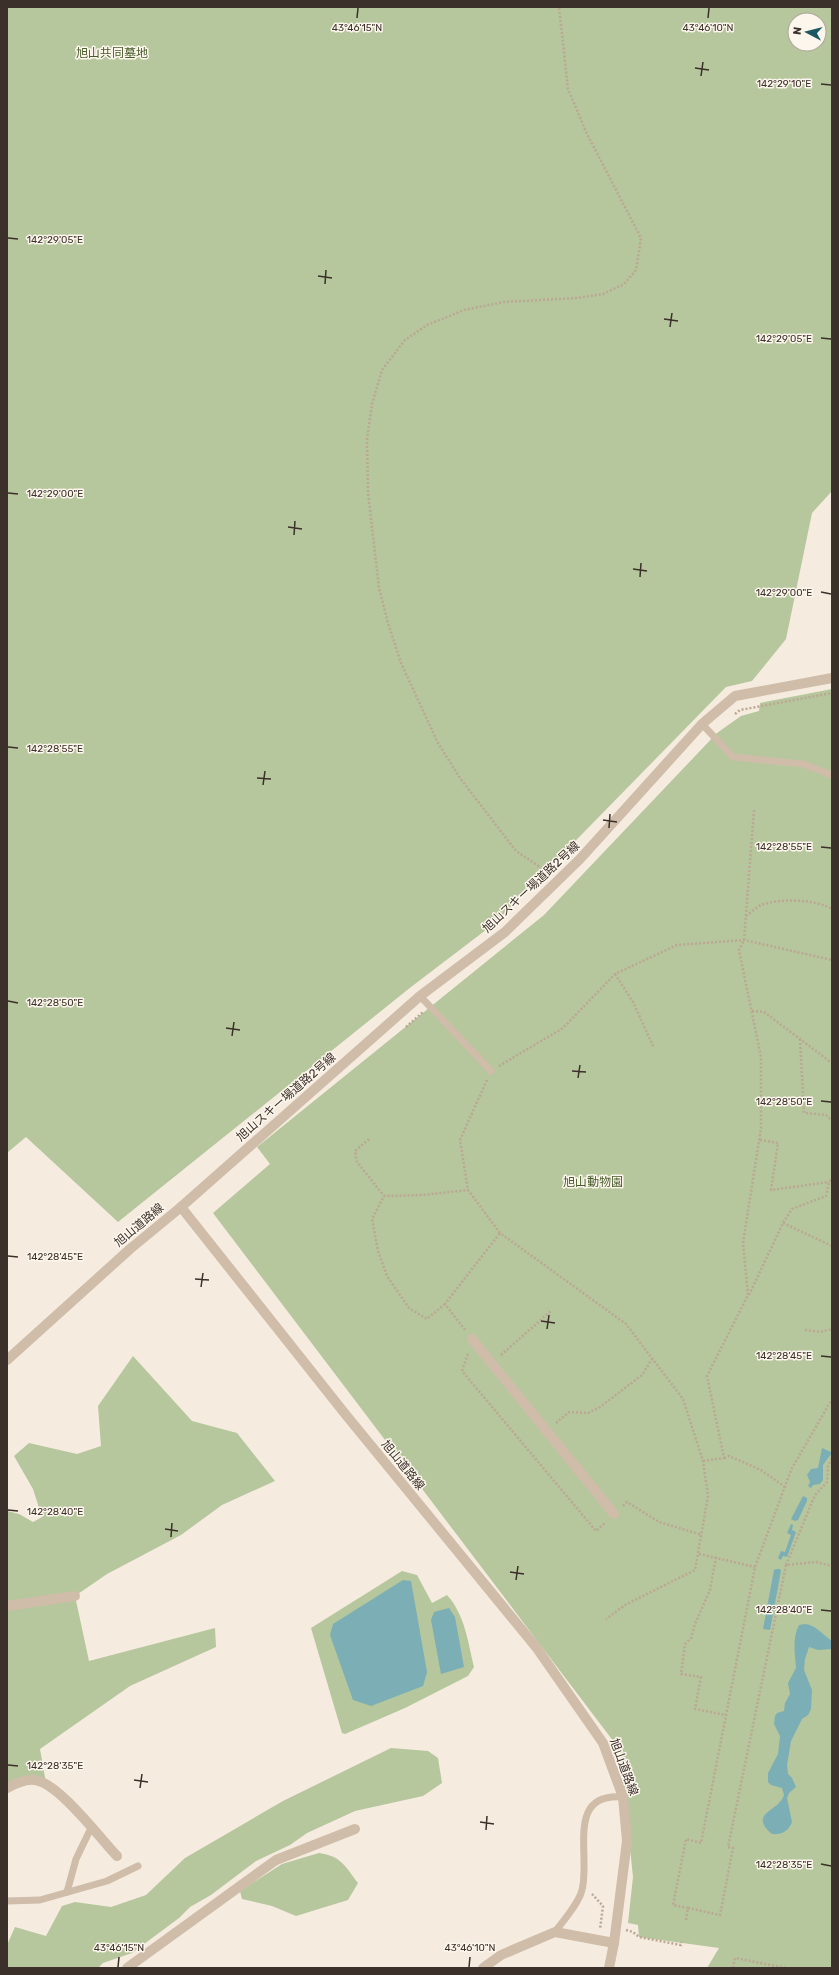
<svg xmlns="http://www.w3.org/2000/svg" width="839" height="1975" font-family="Rubik,'Noto Sans JP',sans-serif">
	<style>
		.green { fill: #b6c69d; fill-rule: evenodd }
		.water { fill: #7bafb5 }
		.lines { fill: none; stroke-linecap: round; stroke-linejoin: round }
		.path { stroke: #bba793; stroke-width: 2.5; stroke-dasharray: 2 2; stroke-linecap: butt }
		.service { stroke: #cfbda9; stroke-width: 7 }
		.pedestrian { stroke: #cfbda9; stroke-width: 10 }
		.minor { stroke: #cfbda9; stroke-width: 10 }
		.tertiary { stroke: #cfbda9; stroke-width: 10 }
		.ticks { fill: none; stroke: #3b302a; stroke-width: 1.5 }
		.labels { text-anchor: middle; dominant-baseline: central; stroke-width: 3; stroke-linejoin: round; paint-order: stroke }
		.park-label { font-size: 12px; fill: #475c2b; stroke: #fcf6ec }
		.street-label { font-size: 12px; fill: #3b302a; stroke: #fcf6ec }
		.ticks-label { font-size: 10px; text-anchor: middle; fill: #3b302a; stroke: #fcf6ec; stroke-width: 3; stroke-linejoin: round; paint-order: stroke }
	</style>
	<rect width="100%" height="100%" fill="#f5ecdf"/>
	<!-- green -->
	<g class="green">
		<path d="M7,7H832V491L812,513L786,639L752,681L726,687L495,923L411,987L118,1222L26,1137L7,1153ZM795,20H819V44H795Z"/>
		<path d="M832,689V1968H707L719,1948L639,1937L638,1925L628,1923L633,1877L620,1750L213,1213L270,1164L257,1147L544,915L717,733L741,716L759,711L760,703Z"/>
		<path d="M133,1356L192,1421L237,1433L275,1481L222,1505L181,1535L107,1574L75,1596L89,1661L215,1628L216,1647L130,1686L40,1749L46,1783L33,1779L7,1788V1511L19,1514L33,1522L42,1517L33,1489L14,1456L29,1443L77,1454L101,1446L98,1406Z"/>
		<path d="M402,1571L417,1575L432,1603L447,1595C465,1615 468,1642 474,1667L468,1676L405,1708L345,1734L342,1733L311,1628Z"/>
		<path d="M391,1748L428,1751L438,1758L442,1783L423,1796L355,1811L307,1833L290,1845L256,1861L211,1895L190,1907L179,1918L132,1953L103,1963L98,1968H7V1945L15,1927L46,1936L62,1906L75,1902L111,1907L146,1895L185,1858L283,1801Z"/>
		<path d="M319,1853C341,1856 345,1866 358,1883L348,1900L296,1916L272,1906L242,1899L240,1891L282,1864Z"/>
	</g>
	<!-- water -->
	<g class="water">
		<path d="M822,1448L831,1452V1454L823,1465V1480L820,1484L813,1485L811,1488L808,1486L810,1482L807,1475L811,1469L818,1468Z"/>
		<path d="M803,1496L807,1498V1501L798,1520L795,1521L791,1519Z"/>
		<path d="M791,1524L793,1525L792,1530L796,1532L787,1557L783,1556L781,1560L778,1558L781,1551L785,1552L791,1535L787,1533Z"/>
		<path d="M776,1569H780L781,1571L770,1630L763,1629L774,1570Z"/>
		<path d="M403,1580L411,1581L427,1672L423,1686L371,1706L353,1700L330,1635L333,1624Z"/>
		<path d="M449,1608L455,1617L464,1667L441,1674L431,1620L434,1612Z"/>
		<path d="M805,1624C816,1625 823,1635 832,1641V1649L818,1650L809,1647L805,1659L804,1670L812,1690L811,1709L808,1715L802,1719L791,1741L787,1765L788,1774L792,1778L796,1787L789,1793L787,1798L792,1822C789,1831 781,1835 772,1834C747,1813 780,1811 784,1795L782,1788L771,1785L768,1782V1773L778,1754L780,1736L774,1724L775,1716L777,1713L784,1711L785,1703L790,1694L788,1683L796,1668C795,1654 792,1638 799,1625Z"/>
	</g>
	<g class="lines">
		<!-- path -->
		<g class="path">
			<path d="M735,714L740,710L832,693"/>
			<path d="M549,873L516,851L460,778L438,743L401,663L388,623L379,588L368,492L367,440L372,404L382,370L405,340L427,325L464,310L504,302L577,298L603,294L624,284L636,270L641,238L587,134L568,89L559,7"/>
			<path d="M746,916C751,913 756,907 761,905C780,898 815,899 832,909"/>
			<path d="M615,974L633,1002L654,1048"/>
			<path d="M752,1011L764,1012L832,1063"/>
			<path d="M406,1027L423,1012"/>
			<path d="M800,1039L804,1113L826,1115L832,1121"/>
			<path d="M499,1066L563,1028L615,974L677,945L744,940L832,960"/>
			<path d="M487,1080L460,1140L468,1190L500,1233L626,1324L683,1399L703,1461L708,1496L695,1570L625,1605L606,1619"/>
			<path d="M369,1139L355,1151L357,1162L384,1196"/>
			<path d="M760,1140L778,1143L771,1190L829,1182"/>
			<path d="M783,1223L832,1246"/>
			<path d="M749,1295L783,1223L792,1209L826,1196L829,1182L832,1179"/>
			<path d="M445,1304L427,1319L409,1308L387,1276L378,1251L372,1219L384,1196L423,1195L468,1190"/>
			<path d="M465,1330L445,1304L500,1233"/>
			<path d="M805,1330L820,1332L832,1329"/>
			<path d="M468,1354L462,1371L596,1531L606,1522"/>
			<path d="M501,1355L551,1311"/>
			<path d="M556,1423L569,1412L588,1413L600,1407L642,1375L652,1359"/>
			<path d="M724,1458L729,1456L761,1470L785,1487"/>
			<path d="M703,1461L724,1458L707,1376L748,1295L743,1243L761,1128V1057L739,950L744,940L754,810"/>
			<path d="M623,1506L627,1502L659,1522L702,1535"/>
			<path d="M699,1554L755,1567"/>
			<path d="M716,1557L710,1590L695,1624L691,1638L685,1644L681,1674L701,1677L695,1709L726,1715"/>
			<path d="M786,1565L815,1495L827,1482L828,1466L832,1458"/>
			<path d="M592,1894L603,1906L600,1929"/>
			<path d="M688,1908L720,1915L733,1848L728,1847L786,1565L816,1562L832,1566"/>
			<path d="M686,1920L688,1908L673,1905L686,1839L701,1843L755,1567L791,1470L832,1399"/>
			<path d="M626,1930L633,1932L639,1937L681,1945L682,1942"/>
			<path d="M733,1968L735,1958L786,1968"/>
		</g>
		<!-- service -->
		<g class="service">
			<path d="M702,724L733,757L803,764L832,775"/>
			<path d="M420,996L491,1071"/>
			<path d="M67,1892L76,1859L91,1828"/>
			<path d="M7,1901L40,1900L107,1881L138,1866"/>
			<path d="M555,1932C563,1921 579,1903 582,1890C591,1855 565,1792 623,1797"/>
		</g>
		<!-- pedestrian -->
		<path class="pedestrian" d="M472,1339L614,1514"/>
		<!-- minor -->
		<g class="minor">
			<path d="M181,1207L346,1415L536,1647L603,1743L623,1797L627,1841L614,1943L555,1932L501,1955L483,1968"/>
			<path d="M7,1360L130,1249L181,1207L420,996L505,932L580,859L702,724L735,696L832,678"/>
			<path d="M7,1606L75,1596"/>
			<path d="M7,1788C13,1784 26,1779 34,1780C57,1781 100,1838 117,1856"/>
			<path d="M127,1968L276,1860L355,1829"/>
		</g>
		<!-- tertiary -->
		<path class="tertiary" d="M609,1968L614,1943"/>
	</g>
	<!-- ticks -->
	<path class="ticks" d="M357,18L358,8M708,18L709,8M695,68L709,70M701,76L703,62M821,84L831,85M8,238L18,239M318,276L332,278M325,284L326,270M664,319L678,321M670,327L672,313M821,338L831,339M8,493L18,494M288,527L302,529M294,535L295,521M633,569L647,571M640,577L641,563M821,592L831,594M8,747L18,748M257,778L271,779M263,785L265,771M603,820L617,822M609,828L610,814M821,847L831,848M8,1001L18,1003M226,1028L240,1030M232,1036L234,1022M572,1071L586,1072M578,1078L580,1065M821,1101L831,1102M8,1256L18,1257M195,1279L209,1280M201,1287L203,1273M541,1321L555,1323M547,1329L549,1315M821,1356L831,1357M8,1510L18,1511M165,1529L178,1531M171,1537L172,1523M510,1572L524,1574M516,1580L518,1566M821,1610L831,1611M8,1765L18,1766M134,1780L148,1782M140,1788L142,1774M480,1822L494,1824M486,1830L487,1816M821,1864L831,1866M118,1967L119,1957M469,1967L470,1957"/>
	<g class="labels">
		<!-- park labels -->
		<g class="park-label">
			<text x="112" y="53">旭山共同墓地</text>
			<text x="593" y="1182">旭山動物園</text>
		</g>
		<!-- street labels -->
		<g class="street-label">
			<text transform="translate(531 887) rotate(-43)">旭山スキー場道路2号線</text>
			<text transform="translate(286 1097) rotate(-41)">旭山スキー場道路2号線</text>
			<text transform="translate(139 1225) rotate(-40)">旭山道路線</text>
			<text transform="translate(403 1465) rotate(51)">旭山道路線</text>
			<text transform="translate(624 1767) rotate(70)">旭山道路線</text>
		</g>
	</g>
	<g class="ticks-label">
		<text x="357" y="31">43°46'15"N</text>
		<text x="708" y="31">43°46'10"N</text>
		<text x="784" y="87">142°29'10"E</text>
		<text x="55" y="243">142°29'05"E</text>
		<text x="784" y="342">142°29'05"E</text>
		<text x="55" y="497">142°29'00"E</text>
		<text x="784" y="596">142°29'00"E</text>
		<text x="55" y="752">142°28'55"E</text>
		<text x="784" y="850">142°28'55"E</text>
		<text x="55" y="1006">142°28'50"E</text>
		<text x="784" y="1105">142°28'50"E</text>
		<text x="55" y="1260">142°28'45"E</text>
		<text x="784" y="1359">142°28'45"E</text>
		<text x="55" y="1515">142°28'40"E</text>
		<text x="784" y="1613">142°28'40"E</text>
		<text x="55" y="1769">142°28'35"E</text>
		<text x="784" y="1868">142°28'35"E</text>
		<text x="119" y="1951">43°46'15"N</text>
		<text x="470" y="1951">43°46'10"N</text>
	</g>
	<!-- border -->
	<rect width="839" height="1975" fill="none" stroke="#3b302a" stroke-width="16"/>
	<!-- north arrow -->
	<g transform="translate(807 32) rotate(277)"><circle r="19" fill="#fcf6ec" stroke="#afa79e"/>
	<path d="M0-3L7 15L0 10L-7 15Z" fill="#1b5861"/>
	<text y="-6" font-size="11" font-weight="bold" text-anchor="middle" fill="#3b302a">N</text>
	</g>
</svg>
